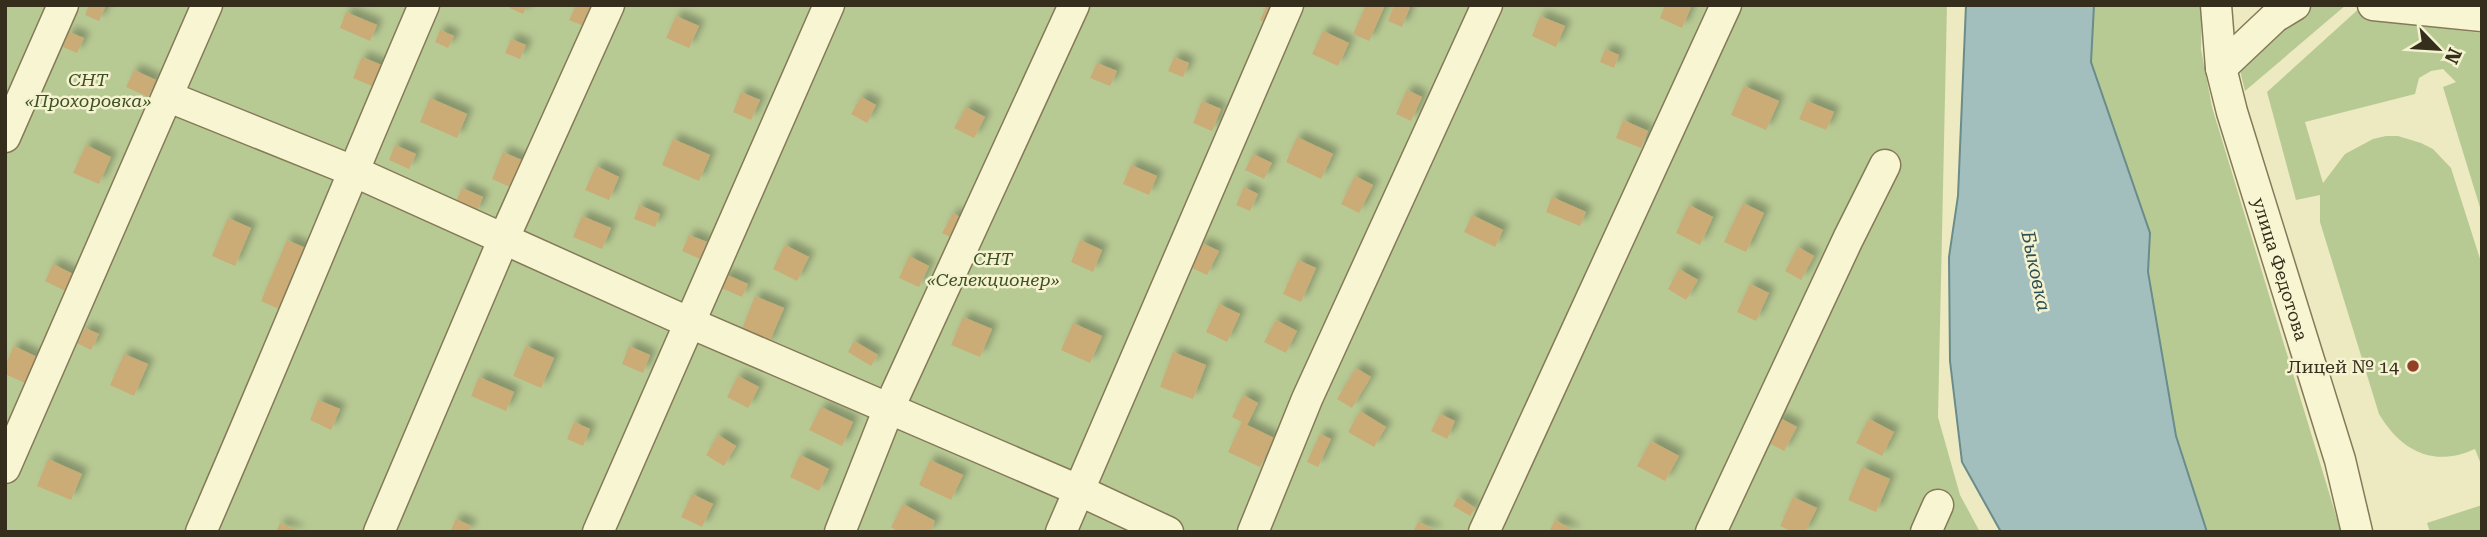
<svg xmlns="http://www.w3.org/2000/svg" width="2487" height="537" font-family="'Roboto Serif',serif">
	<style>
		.green { fill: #b8ca94 }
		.water { fill: #a3bfbd; stroke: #6a8c8b; stroke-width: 2 }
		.building { fill: #cbac76; filter: url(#shadow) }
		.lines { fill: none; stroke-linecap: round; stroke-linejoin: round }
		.minor-casing { stroke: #857a58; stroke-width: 33 }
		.minor { stroke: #f8f5d2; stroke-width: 30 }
		.poi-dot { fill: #934029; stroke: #f4f2cf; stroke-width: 2.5 }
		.labels { text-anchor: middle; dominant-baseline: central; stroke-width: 5; stroke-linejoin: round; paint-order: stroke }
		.park-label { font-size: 18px; font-style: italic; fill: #3c5123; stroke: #f4f2cf }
		.street-label { font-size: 18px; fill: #352e1c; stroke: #f4f2cf }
		.poi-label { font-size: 18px; fill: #352e1c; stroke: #f4f2cf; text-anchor: end }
		.water-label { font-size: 19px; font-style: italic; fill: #2c4e55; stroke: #f4f2cf }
	</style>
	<defs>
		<filter id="shadow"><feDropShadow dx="6" dy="-6" stdDeviation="3.5" flood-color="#0004"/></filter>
	</defs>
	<rect width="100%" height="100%" fill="#ede9c0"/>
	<!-- green -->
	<g class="green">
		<path d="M5,5H1947L1938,417L1960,495L1980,532H5Z"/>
		<path d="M2094,5H2202L2201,49L2212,107L2341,532H2207L2176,436L2148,272L2150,233L2091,62Z"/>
		<path d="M2265,5H2346L2245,91L2236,54L2261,30Z"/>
		<path d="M2363,5L2379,21L2482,33V214L2443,87L2456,82L2443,69L2431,71L2419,78L2415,94L2305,122L2323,183L2345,154L2373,139L2386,136H2398L2421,143L2433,149L2451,168L2482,265V467L2475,449C2434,468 2401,451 2379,414L2320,222V195L2296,200L2267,92Z"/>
		<path d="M2482,505V532H2430L2427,523Z"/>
	</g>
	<!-- water -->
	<path class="water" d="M1966,5H2094L2091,62L2150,233L2148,272L2176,436L2207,532H2001L1962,462L1950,361L1949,257L1958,196Z"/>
	<!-- building -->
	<g class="building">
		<path d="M89,5H106L99,21L85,15Z"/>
		<path d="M511,5H527L523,14L510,8Z"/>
		<path d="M576,5H595L586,27L569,20Z"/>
		<path d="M1267,5H1283L1274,26L1260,20Z"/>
		<path d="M1366,5H1385L1369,41L1353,34Z"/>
		<path d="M1394,5L1410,7L1402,27L1388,21Z"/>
		<path d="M1665,5L1691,7L1682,28L1660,18Z"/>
		<path d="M346,12L377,25L370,41L340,28Z"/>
		<path d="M676,16L699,26L689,48L666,38Z"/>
		<path d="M1540,16L1565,26L1556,47L1532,36Z"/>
		<path d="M440,30L454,36L448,48L435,42Z"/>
		<path d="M1323,31L1349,43L1338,66L1312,54Z"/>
		<path d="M69,32L84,38L77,53L63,47Z"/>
		<path d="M511,39L526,45L520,59L505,53Z"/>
		<path d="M1605,49L1619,55L1614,68L1600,62Z"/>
		<path d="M362,57L384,66L374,87L353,78Z"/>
		<path d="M1174,57L1189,63L1183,77L1168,71Z"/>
		<path d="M1097,63L1117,71L1110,86L1090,78Z"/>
		<path d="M134,70L156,80L148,97L126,87Z"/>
		<path d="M1744,86L1779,101L1766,130L1731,115Z"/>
		<path d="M1407,90L1422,97L1411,121L1396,114Z"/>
		<path d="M741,92L760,100L751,120L733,112Z"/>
		<path d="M861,97L876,105L867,123L851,114Z"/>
		<path d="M430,98L467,114L457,138L420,122Z"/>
		<path d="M1202,101L1221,109L1212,131L1193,123Z"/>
		<path d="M1807,101L1834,112L1826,130L1799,119Z"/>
		<path d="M966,107L985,117L974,138L954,128Z"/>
		<path d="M1623,120L1648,131L1641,148L1616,138Z"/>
		<path d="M1297,137L1333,154L1321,179L1286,162Z"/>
		<path d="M673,139L710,155L699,181L662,165Z"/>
		<path d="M86,145L111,157L99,184L73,173Z"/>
		<path d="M395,145L416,154L409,169L389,160Z"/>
		<path d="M503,152L524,161L512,188L492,179Z"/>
		<path d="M1253,154L1272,163L1264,179L1245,170Z"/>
		<path d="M1131,165L1157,176L1149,195L1123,184Z"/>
		<path d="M596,166L619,177L609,200L585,190Z"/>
		<path d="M1355,176L1373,185L1359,213L1341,204Z"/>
		<path d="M1244,187L1258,194L1250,211L1236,205Z"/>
		<path d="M462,188L483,197L476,213L455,204Z"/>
		<path d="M1552,197L1586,212L1580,226L1546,212Z"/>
		<path d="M1743,203L1764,213L1746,252L1724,242Z"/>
		<path d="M639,205L660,214L655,227L634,219Z"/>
		<path d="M1689,205L1713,217L1700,245L1676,233Z"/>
		<path d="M953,213L965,220L955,239L942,233Z"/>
		<path d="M1472,215L1503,230L1495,247L1464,232Z"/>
		<path d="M582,216L611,228L602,249L573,237Z"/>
		<path d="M228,218L251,228L235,266L212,256Z"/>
		<path d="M689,235L707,242L700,259L682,251Z"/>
		<path d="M287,240L308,249L281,310L261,301Z"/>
		<path d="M1080,240L1102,250L1093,272L1071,262Z"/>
		<path d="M1202,243L1219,251L1207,275L1190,267Z"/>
		<path d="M785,245L809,257L797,281L773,269Z"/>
		<path d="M1798,247L1814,256L1801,280L1785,271Z"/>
		<path d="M909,256L929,266L919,287L899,278Z"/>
		<path d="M1298,260L1316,268L1301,302L1283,294Z"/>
		<path d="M53,264L75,275L67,292L45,281Z"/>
		<path d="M1679,269L1698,280L1686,300L1668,289Z"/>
		<path d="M725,274L748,284L742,297L719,287Z"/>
		<path d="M1750,284L1769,293L1756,321L1737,312Z"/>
		<path d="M755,296L784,308L768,345L740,334Z"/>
		<path d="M1219,304L1240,314L1227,342L1206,332Z"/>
		<path d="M963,317L992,329L980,357L951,345Z"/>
		<path d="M1276,320L1297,331L1286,353L1264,342Z"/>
		<path d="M1073,323L1102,336L1090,363L1061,350Z"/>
		<path d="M85,328L99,334L91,350L77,343Z"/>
		<path d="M854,341L878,355L871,366L848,352Z"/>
		<path d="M14,346L37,357L25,383L5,374V366Z"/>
		<path d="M526,346L554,358L541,388L513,376Z"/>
		<path d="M629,346L650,355L643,373L622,364Z"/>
		<path d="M1173,352L1206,365L1193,399L1160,387Z"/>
		<path d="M124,354L148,364L134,396L110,385Z"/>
		<path d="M1356,368L1371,377L1352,408L1337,399Z"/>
		<path d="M738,376L759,387L748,408L727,397Z"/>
		<path d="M479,377L514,392L506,411L471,396Z"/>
		<path d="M1243,395L1258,403L1247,425L1274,438L1260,467L1228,452L1242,422L1232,417Z"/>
		<path d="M318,400L340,409L331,430L310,420Z"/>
		<path d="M821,407L853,422L842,446L809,430Z"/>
		<path d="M1360,411L1386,427L1374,447L1348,432Z"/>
		<path d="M1440,414L1455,421L1447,439L1431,431Z"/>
		<path d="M1778,417L1797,427L1784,451L1765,441Z"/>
		<path d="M1869,419L1894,432L1882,456L1856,443Z"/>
		<path d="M574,422L590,429L583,446L567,439Z"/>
		<path d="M1320,434L1331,439L1318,467L1307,462Z"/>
		<path d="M718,435L736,446L724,466L706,455Z"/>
		<path d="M1651,441L1679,456L1665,481L1637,466Z"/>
		<path d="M800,455L829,469L819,491L790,477Z"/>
		<path d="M48,459L82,474L71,500L37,486Z"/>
		<path d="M930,460L963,475L951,500L919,485Z"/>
		<path d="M1862,467L1890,479L1876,512L1848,500Z"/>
		<path d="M692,494L713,504L702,527L681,517Z"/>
		<path d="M1458,497L1475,508L1470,516L1453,506Z"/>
		<path d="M1793,497L1817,508L1805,532H1793L1780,526Z"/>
		<path d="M903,504L935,521L930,532H899L891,527Z"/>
		<path d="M456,519L471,526L468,532H450Z"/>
		<path d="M1555,520L1576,532H1549Z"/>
		<path d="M1418,522L1439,532H1413Z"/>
		<path d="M280,523L301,532H276Z"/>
	</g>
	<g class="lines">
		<defs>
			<g id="minor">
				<path id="s1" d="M2216,5L2221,68L2232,112L2340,460L2357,532"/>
				<path d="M2373,5L2482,16"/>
				<path d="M2221,68L2275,17L2295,5"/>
				<path d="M169,97L353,171L688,322L1078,490L1168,532"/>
				<path d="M5,137L63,5"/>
				<path d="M5,468L207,5"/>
				<path d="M201,532C277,357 349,180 424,5"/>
				<path d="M379,532L504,238L609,5"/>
				<path d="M598,532L829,5"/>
				<path d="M840,532L889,408L1074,5"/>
				<path d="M1061,532L1288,5"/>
				<path d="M1253,532L1307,399L1487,5"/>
				<path d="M1484,532L1726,5"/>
				<path d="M1711,532L1848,239L1885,165"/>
				<path d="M1926,532L1938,505"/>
			</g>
		</defs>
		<!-- minor casing -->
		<use href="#minor" class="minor-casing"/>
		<!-- minor -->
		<use href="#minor" class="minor"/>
	</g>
	<!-- markers -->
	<circle class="poi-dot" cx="2413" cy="366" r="7"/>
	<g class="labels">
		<!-- park labels -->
		<g class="park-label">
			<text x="88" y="79">СНТ<tspan x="88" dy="21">«Прохоровка»</tspan></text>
			<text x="993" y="258">СНТ<tspan x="993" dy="21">«Селекционер»</tspan></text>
		</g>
		<!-- street labels -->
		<g class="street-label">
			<text stroke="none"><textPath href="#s1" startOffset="273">улица Федотова</textPath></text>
		</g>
		<!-- poi labels -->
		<g class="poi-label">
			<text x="2399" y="366">Лицей № 14</text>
		</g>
		<!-- water labels -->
		<g class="water-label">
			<text transform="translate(2036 271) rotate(78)">Быковка</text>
		</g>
	</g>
	<!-- border -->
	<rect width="2487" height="537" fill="none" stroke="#352e1c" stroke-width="14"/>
	<!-- north arrow -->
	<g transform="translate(2438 49) rotate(115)" stroke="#f4f2cf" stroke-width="5" paint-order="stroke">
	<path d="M0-5L12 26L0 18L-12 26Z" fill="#352e1c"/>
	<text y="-10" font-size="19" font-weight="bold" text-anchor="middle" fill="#352e1c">N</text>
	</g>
</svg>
